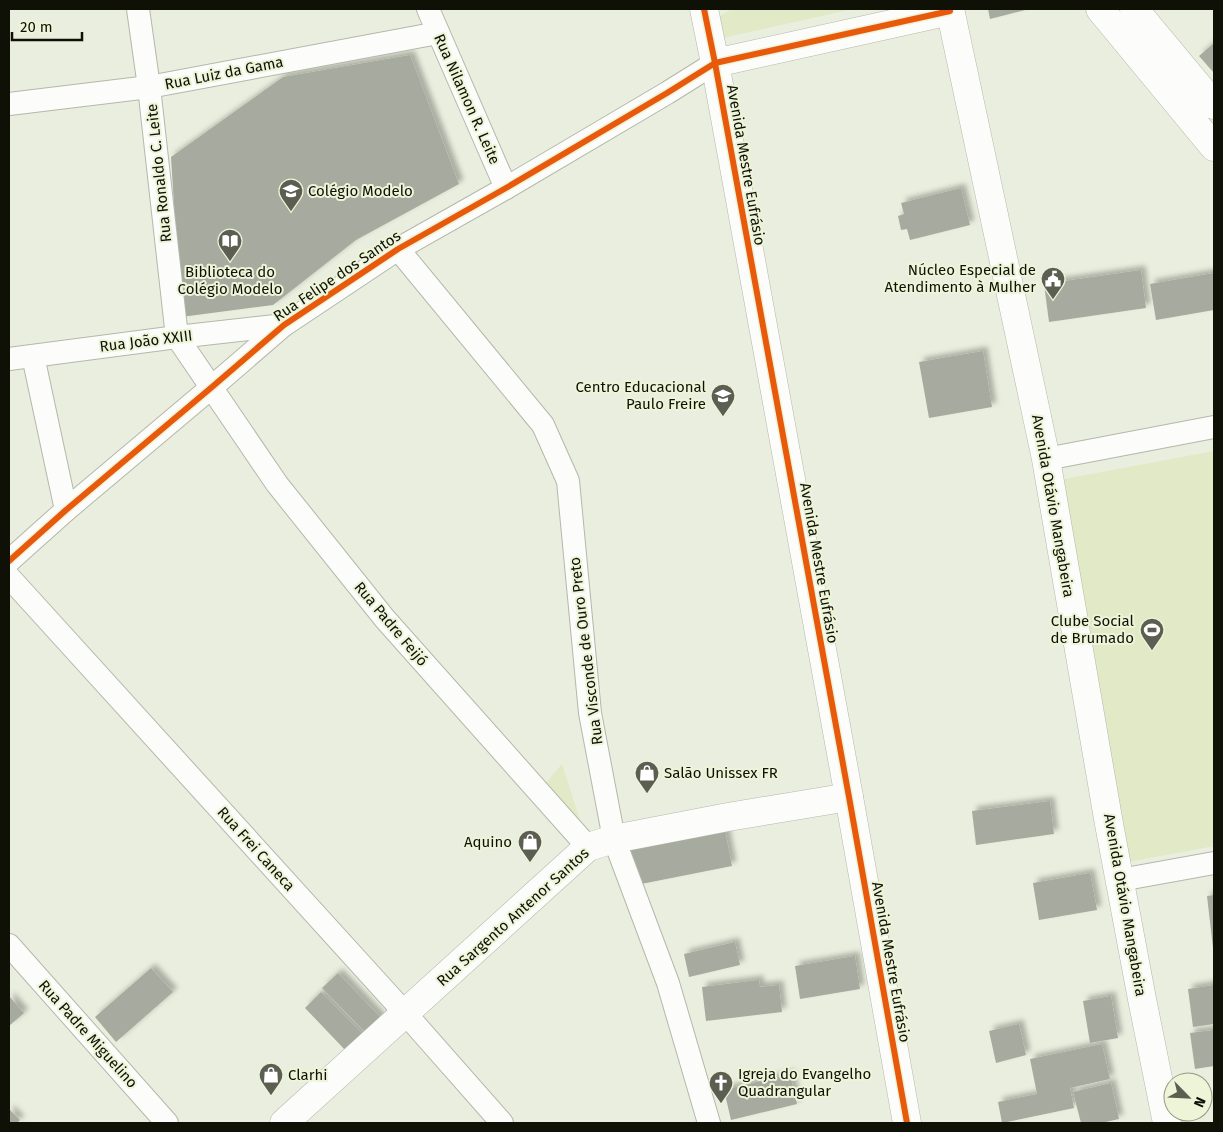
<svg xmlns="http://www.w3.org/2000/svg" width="1223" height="1132" font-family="'Fira Sans',sans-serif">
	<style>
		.green { fill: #e1e9c6 }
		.building { fill: #a7aa9e; filter: url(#shadow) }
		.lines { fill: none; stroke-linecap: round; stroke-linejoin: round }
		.street-casing { stroke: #b4b8ab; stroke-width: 24 }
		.secondary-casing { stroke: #b4b8ab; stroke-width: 29 }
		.street { stroke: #fcfcfa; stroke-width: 22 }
		.secondary { stroke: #fcfcfa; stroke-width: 28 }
		.cycleway-casing { stroke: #edf4d8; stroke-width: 9 }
		.cycleway { stroke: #e8590c; stroke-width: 6 }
		.labels { text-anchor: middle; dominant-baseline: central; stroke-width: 4; stroke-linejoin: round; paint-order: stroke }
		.street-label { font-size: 15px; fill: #0f1107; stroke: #edf4d8 }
		.poi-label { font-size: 15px; fill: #0f1107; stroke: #edf4d8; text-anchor: start }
	</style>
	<defs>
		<filter id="shadow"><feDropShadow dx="4.5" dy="-4.5" stdDeviation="2.5" flood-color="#0004"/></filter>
	</defs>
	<rect width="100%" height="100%" fill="#eaeede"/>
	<!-- green -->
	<g class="green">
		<path d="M732,9H853L722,38L717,18Z"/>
		<path d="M1214,451V846L1128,862L1059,480Z"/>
		<path d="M562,764L583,830L540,790Z"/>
	</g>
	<!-- building -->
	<g class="building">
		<path d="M988,9H1029L990,19Z"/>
		<path d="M1214,43V73L1199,56Z"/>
		<path d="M410,55L459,184L356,240L273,305L181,317L171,157L283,77Z"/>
		<path d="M961,188L970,225L910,240L907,229L901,230L898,216L904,214L901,203Z"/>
		<path d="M1141,270L1146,308L1049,322L1044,284Z"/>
		<path d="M1214,273V310L1156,320L1150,284Z"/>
		<path d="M983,351L992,407L929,418L919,362Z"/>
		<path d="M1050,801L1054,834L976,845L972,811Z"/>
		<path d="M725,830L732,866L636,885L630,848Z"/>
		<path d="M1090,873L1097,910L1039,920L1033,883Z"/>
		<path d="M1214,895V948H1213L1207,896Z"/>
		<path d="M735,942L740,965L689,977L684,954Z"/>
		<path d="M855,956L860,989L800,999L795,966Z"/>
		<path d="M151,968L173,992L116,1042L95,1017Z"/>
		<path d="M338,973L382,1019L367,1034L322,988Z"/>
		<path d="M759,980L760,987L779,985L782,1012L706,1021L702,987Z"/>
		<path d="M1214,985V1024L1193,1027L1188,989Z"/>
		<path d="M321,992L365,1036L348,1053L305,1008Z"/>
		<path d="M9,996L24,1013L9,1026Z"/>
		<path d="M1111,996L1118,1038L1090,1043L1083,1001Z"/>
		<path d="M1019,1024L1026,1055L996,1063L989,1031Z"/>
		<path d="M1214,1030V1066L1195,1069L1190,1033Z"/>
		<path d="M1102,1044L1110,1079L1070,1088L1074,1108L1002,1123L998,1102L1037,1094L1030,1059Z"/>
		<path d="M790,1074L797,1104L731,1120L724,1090Z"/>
		<path d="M1111,1083L1119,1119L1101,1123H1081L1073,1092Z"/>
		<path d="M9,1109L20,1120L17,1123H9Z"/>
	</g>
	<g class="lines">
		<defs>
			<g id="street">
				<path d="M138,9L149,87L177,337L277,484L385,619L588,847"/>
				<path d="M428,9L506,188"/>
				<path d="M9,104L149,87L438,33"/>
				<path d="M398,249L543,425L568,481L590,713L614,839L668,983L709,1123"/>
				<path d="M33,356L66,510"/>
				<path d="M9,359L177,337L284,325"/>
				<path d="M1046,459L1214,427"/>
				<path d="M9,561L66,510L212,387L284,325L398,249L506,188L667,93L715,63"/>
				<path d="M9,577L405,1013L502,1123"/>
				<path d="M1120,880L1214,863"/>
				<path d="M9,945L167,1123"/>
			</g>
			<g id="secondary">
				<path d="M704,9L715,63L849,797L907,1123"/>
				<path d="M950,9L1046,459L1109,824L1142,999L1167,1123"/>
				<path d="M1100,9L1214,147"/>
				<path d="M1134,9L1214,105"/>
				<path d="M715,63L950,11"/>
				<path d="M284,1123L588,847L614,839L728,817L849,797"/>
			</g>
		</defs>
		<!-- street casing -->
		<use href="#street" class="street-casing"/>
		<!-- secondary casing -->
		<use href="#secondary" class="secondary-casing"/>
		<!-- street -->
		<use href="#street" class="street"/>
		<!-- secondary -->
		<use href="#secondary" class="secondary"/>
		<defs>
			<g id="cycleway">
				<path d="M704,9L715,63L849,797L907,1123"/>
				<path d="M9,561L66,510L212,387L284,325L398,249L506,188L667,93L715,63L950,11"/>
			</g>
		</defs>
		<!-- cycleway casing -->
		<use href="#cycleway" class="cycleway-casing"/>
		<!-- cycleway -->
		<use href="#cycleway" class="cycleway"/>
	</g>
	<!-- icons -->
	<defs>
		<symbol id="school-pin" viewBox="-11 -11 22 30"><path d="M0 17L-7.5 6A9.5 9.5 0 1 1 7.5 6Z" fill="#5c5e52" stroke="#edf4d8"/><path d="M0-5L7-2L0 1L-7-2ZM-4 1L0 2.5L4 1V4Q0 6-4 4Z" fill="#fff"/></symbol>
		<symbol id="library-pin" viewBox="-11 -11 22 30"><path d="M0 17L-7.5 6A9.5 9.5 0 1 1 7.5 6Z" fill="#5c5e52" stroke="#edf4d8"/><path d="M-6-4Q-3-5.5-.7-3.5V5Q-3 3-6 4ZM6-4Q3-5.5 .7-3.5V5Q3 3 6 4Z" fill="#fff"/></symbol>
		<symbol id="civic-pin" viewBox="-11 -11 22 30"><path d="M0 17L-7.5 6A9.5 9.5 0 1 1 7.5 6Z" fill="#5c5e52" stroke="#edf4d8"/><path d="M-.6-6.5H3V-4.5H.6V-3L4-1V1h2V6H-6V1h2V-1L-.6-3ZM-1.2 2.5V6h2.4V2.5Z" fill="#fff"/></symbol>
		<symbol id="stadium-pin" viewBox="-11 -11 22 30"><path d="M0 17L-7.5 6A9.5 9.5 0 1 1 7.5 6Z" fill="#5c5e52" stroke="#edf4d8"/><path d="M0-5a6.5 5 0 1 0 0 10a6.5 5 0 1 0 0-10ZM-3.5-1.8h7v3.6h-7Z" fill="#fff"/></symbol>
		<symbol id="shop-pin" viewBox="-11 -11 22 30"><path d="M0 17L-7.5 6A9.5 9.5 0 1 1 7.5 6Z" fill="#5c5e52" stroke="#edf4d8"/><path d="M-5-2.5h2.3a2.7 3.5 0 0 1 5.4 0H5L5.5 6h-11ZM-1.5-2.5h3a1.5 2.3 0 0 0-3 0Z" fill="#fff"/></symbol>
		<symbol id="church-pin" viewBox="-11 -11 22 30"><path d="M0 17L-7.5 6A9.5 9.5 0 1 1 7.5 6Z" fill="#5c5e52" stroke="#edf4d8"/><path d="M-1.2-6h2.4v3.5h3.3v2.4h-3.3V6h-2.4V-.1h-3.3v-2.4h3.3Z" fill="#fff"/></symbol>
	</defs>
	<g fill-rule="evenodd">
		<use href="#school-pin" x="277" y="177" width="28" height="38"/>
		<use href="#library-pin" x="216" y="227" width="28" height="38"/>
		<use href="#civic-pin" x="1039" y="265" width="28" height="38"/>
		<use href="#school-pin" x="709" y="382" width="28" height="38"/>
		<use href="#stadium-pin" x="1138" y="616" width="28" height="38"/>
		<use href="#shop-pin" x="633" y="759" width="28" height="38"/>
		<use href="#shop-pin" x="516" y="828" width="28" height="38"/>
		<use href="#shop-pin" x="257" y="1061" width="28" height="38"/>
		<use href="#church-pin" x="707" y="1069" width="28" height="38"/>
	</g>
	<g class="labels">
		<!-- street labels -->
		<g class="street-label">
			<text transform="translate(224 73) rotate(-11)">Rua Luiz da Gama</text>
			<text transform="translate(467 99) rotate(66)">Rua Nilamon R. Leite</text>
			<text transform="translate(746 165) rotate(80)">Avenida Mestre Eufrásio</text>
			<text transform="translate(159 173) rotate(-96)">Rua Ronaldo C. Leite</text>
			<text transform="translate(337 276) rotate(-34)">Rua Felipe dos Santos</text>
			<text transform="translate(146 341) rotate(-7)">Rua João XXIII</text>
			<text transform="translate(1053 506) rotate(80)">Avenida Otávio Mangabeira</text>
			<text transform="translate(819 563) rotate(80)">Avenida Mestre Eufrásio</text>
			<text transform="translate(391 624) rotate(50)">Rua Padre Feijó</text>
			<text transform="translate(586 651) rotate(-97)">Rua Visconde de Ouro Preto</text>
			<text transform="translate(256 849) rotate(48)">Rua Frei Caneca</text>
			<text transform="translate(1125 905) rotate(80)">Avenida Otávio Mangabeira</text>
			<text transform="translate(513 917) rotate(-42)">Rua Sargento Antenor Santos</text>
			<text transform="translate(891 962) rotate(80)">Avenida Mestre Eufrásio</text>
			<text transform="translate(88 1034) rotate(48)">Rua Padre Miguelino</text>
		</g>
		<!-- poi labels -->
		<g class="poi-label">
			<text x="308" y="191">Colégio Modelo</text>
			<text x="1036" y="270" text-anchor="end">Núcleo Especial de<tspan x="1036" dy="17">Atendimento à Mulher</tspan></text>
			<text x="230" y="272" text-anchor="middle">Biblioteca do<tspan x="230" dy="17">Colégio Modelo</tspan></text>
			<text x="706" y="387" text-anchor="end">Centro Educacional<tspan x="706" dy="17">Paulo Freire</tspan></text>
			<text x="1134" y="621" text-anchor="end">Clube Social<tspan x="1134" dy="17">de Brumado</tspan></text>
			<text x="664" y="773">Salão Unissex FR</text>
			<text x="512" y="842" text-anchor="end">Aquino</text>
			<text x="738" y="1074">Igreja do Evangelho<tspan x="738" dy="17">Quadrangular</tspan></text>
			<text x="288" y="1075">Clarhi</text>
		</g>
	</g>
	<!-- border -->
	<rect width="1223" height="1132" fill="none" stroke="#0f1107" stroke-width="20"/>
	<!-- north arrow -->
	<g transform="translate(1188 1097) rotate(114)"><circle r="24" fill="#edf4d8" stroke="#949984"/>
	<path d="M0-4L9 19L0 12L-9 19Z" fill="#5c5e52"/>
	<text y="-8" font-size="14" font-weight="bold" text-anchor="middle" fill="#0f1107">N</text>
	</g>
	<!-- scale -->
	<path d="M12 32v8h70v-8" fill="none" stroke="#0f1107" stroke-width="2.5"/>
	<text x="20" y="32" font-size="15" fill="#0f1107" stroke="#edf4d8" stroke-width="4" paint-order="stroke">20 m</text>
</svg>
